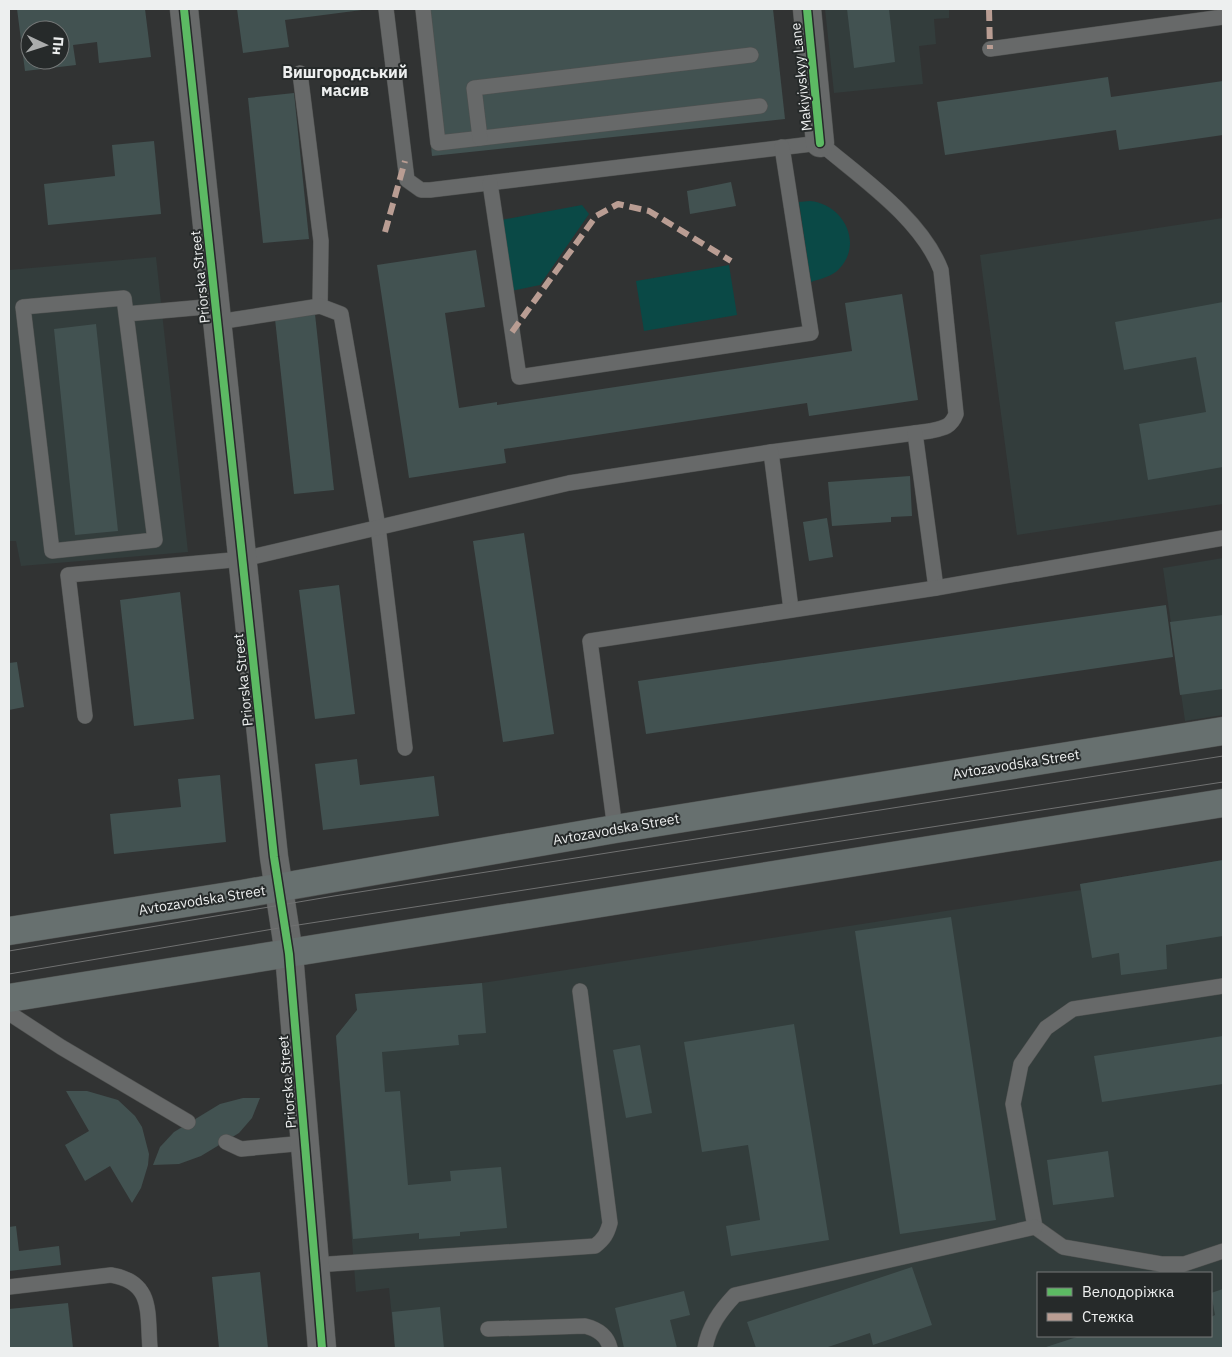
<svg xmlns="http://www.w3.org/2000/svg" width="1232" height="1357" font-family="'IBM Plex Sans',sans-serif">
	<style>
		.built { fill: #333d3c; fill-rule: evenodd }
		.green { fill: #0a4946 }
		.building { fill: #425251; fill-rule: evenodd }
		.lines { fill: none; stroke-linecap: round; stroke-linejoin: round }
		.lane-casing { stroke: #505251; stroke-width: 16 }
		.street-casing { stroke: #505251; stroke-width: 29 }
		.primary-casing { stroke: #505251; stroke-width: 29 }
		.lane { stroke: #676969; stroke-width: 15 }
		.street { stroke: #676969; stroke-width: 28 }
		.primary { stroke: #67706f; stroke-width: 28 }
		.tram { stroke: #707171; stroke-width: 1 }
		.quiet { stroke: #b99d93; stroke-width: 6; stroke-dasharray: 12 6; stroke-linecap: butt }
		.cycleway-casing { stroke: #262a2a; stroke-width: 11 }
		.cycleway { stroke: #5cba63; stroke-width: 8 }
		.labels { text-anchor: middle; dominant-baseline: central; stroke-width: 4; stroke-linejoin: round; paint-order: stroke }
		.street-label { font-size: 14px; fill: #edefef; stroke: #262a2a }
		.quarter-label { font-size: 16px; font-weight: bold; fill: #edefef; stroke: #262a2a }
	</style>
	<rect width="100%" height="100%" fill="#313333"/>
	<!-- built -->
	<g class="built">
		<path d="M825,9H949V18L934,19L936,44L919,46L923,84L834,93Z"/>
		<path d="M1223,218V504L1017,535L980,255Z"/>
		<path d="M156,257L188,552L21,566L16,541H9V270Z"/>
		<path d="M1223,558V715L1185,721L1163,568Z"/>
		<path d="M1223,860V1348H395L389,1288L356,1292L336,1037L357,1010L355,994L482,983L1081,890L1080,884ZM1038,1273H1211V1336H1038Z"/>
	</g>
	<!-- green -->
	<g class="green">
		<path d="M810,201C843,204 864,243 839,269C833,276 820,279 811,282L799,202Z"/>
		<path d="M582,205L589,214L540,285L511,291L501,220Z"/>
		<path d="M729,265L737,315L644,331L636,281Z"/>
	</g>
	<!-- building -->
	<g class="building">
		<path d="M17,9H145L151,57L99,63L97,42L73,45L76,65L25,71ZM30,30H60V60H30Z"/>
		<path d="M237,9H362V10L285,20L289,47L243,53Z"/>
		<path d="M417,9H773L785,119L432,156Z"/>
		<path d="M847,9H889L895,62L854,68Z"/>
		<path d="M1108,77L1111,97L1223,81V135L1119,150L1116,130L945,155L937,102Z"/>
		<path d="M294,93L309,239L263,243L248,98Z"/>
		<path d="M154,141L161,214L48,225L44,184L115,176L112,145Z"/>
		<path d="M731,182L736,206L690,214L687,191Z"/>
		<path d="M476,250L485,307L445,313L459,408L497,402V405L852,351L845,303L902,294L918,400L809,416L807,403L504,449L506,463L409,478L377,265Z"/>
		<path d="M1223,302V467L1148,480L1139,424L1206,412L1196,357L1124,370L1115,322Z"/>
		<path d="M315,314L334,490L294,494L275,319Z"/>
		<path d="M96,324L118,531L75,535L54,329Z"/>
		<path d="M910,476L912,516L891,517V522L832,526L828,482Z"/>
		<path d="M827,518L833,557L809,561L803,522Z"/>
		<path d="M524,533L554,734L503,742L473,541Z"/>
		<path d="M339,585L355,714L315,719L299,590Z"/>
		<path d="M180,592L194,719L134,726L120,600Z"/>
		<path d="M1166,605L1173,657L646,734L638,681Z"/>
		<path d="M1223,615V689L1180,695L1170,622Z"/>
		<path d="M17,662L24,707L9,710V663Z"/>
		<path d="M357,759L360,785L434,776L439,816L323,830L315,764Z"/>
		<path d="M220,775L226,842L114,854L110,814L181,807L178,779Z"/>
		<path d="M1223,860V936L1166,945L1167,969L1121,975L1119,953L1092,958L1080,884Z"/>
		<path d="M951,917L996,1220L900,1234L855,931Z"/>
		<path d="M482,983L486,1033L458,1035L459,1045L382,1052L385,1092L400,1091L408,1185L451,1181L450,1171L501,1167L507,1228L460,1232V1236L419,1239V1233L353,1239L336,1036L357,1010L355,994Z"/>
		<path d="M794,1024L829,1240L731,1256L726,1226L760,1220L748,1145L702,1152L684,1042Z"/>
		<path d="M1223,1036V1084L1102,1102L1094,1056Z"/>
		<path d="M640,1045L652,1113L626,1118L613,1050Z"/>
		<path d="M66,1091H87L118,1100L135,1116L142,1127L149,1154L148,1165L141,1188L132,1203L110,1166L85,1181L65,1145L89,1131Z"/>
		<path d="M243,1098H260L252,1118L239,1133L201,1156L179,1164L153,1165L160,1147L174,1132L220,1104Z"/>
		<path d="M1108,1151L1114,1197L1053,1205L1047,1160Z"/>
		<path d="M16,1226L19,1251L59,1246L61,1265L9,1271V1227Z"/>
		<path d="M912,1267L932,1325L873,1345L870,1333L825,1348H756L747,1322Z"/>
		<path d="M260,1272L268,1348H219L212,1277Z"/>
		<path d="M1223,1289V1348H1043L1080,1336H1211V1317L1215,1315L1211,1293Z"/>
		<path d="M684,1291L690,1315L670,1320L677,1348H624L615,1308Z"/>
		<path d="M68,1303L73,1348H9V1309Z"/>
		<path d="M440,1307L444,1348H395L392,1312Z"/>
	</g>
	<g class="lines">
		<defs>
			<g id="lane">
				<path d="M386,9L407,180L421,190H430L820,143C861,178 921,218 941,270L956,414C951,427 944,428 930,431L771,452"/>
				<path d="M423,9L438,143L760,106"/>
				<path d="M990,49L1223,17"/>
				<path d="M300,73L321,241L320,306"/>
				<path d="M480,138L474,88L751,55"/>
				<path d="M490,183L519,377L811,333L782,147"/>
				<path d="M126,314L155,540L52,551L23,307L124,298L126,314L216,306"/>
				<path d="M218,322L320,306L341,314L378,527L405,748"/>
				<path d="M915,433L936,588"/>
				<path d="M85,716L68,575L243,559L569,483L771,452L791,609"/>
				<path d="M615,829L590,641L936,588L1223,538"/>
				<path d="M1223,986L1073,1009L1046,1028L1021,1064L1013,1104L1035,1227L1063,1247L1161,1264H1184L1223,1251"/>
				<path d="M9,1013L61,1047L188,1122"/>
				<path d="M226,1142L241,1149L305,1143"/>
				<path d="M315,1265L595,1246C604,1239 607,1234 610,1223L580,991"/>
				<path d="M9,1287L111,1275C154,1282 147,1313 150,1348"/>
				<path d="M488,1329L585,1326C597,1329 607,1335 610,1348"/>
				<path d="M705,1348C709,1326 720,1311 735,1295L1035,1227"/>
			</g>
			<g id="street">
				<path d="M184,9L274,857L289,954L322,1348"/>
				<path d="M807,9L820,143"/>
			</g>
			<g id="primary">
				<path d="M9,931L242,894L615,829L1223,731"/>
				<path d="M9,998L1223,803"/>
			</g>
		</defs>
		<!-- lane casing -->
		<use href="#lane" class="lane-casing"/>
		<!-- street casing -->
		<use href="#street" class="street-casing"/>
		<!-- primary casing -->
		<use href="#primary" class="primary-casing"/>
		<!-- lane -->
		<use href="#lane" class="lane"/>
		<!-- street -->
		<use href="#street" class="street"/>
		<!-- primary -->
		<use href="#primary" class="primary"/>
		<!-- tram -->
		<g class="tram">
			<path d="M9,951L334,896L1223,756"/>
			<path d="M9,974L285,927L1223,782"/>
		</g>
		<!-- quiet -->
		<g class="quiet">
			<path d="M989,9L990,49"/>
			<path d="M385,232L405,161"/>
			<path d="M512,332L596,216L618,204L649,211L731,261"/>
		</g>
		<defs>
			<g id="cycleway">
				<path d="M184,9L274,857L289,954L322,1348"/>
				<path d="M807,9L820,143"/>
			</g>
		</defs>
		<!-- cycleway casing -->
		<use href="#cycleway" class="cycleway-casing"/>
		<!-- cycleway -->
		<use href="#cycleway" class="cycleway"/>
	</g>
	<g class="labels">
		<!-- street labels -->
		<g class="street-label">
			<text transform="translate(801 77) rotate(-96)">Makiyivskyy Lane</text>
			<text transform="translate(200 277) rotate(-96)">Priorska Street</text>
			<text transform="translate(243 680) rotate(-96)">Priorska Street</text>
			<text transform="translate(1016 764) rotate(-9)">Avtozavodska Street</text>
			<text transform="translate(616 829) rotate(-10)">Avtozavodska Street</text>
			<text transform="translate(202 900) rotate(-9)">Avtozavodska Street</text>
			<text transform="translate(287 1082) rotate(-95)">Priorska Street</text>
		</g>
		<!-- quarter labels -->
		<g class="quarter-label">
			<text x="345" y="72">Вишгородський<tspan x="345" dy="18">масив</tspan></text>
		</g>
	</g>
	<!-- border -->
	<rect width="1232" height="1357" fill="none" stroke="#edefef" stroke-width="20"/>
	<!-- legend -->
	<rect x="1037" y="1272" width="175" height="65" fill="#262a2a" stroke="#767979"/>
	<rect x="1047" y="1288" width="25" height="8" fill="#5cba63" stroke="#767979"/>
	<text x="1082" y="1297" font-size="15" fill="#edefef">Велодоріжка</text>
	<rect x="1047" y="1313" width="25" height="8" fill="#b99d93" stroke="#767979"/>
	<text x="1082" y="1322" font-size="15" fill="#edefef">Стежка</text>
	<!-- north arrow -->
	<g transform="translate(45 45) rotate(94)"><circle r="24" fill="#262a2a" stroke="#767979"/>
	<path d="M0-4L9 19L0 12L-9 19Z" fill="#abadad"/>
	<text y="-8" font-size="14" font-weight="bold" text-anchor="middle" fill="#edefef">Пн</text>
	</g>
</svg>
